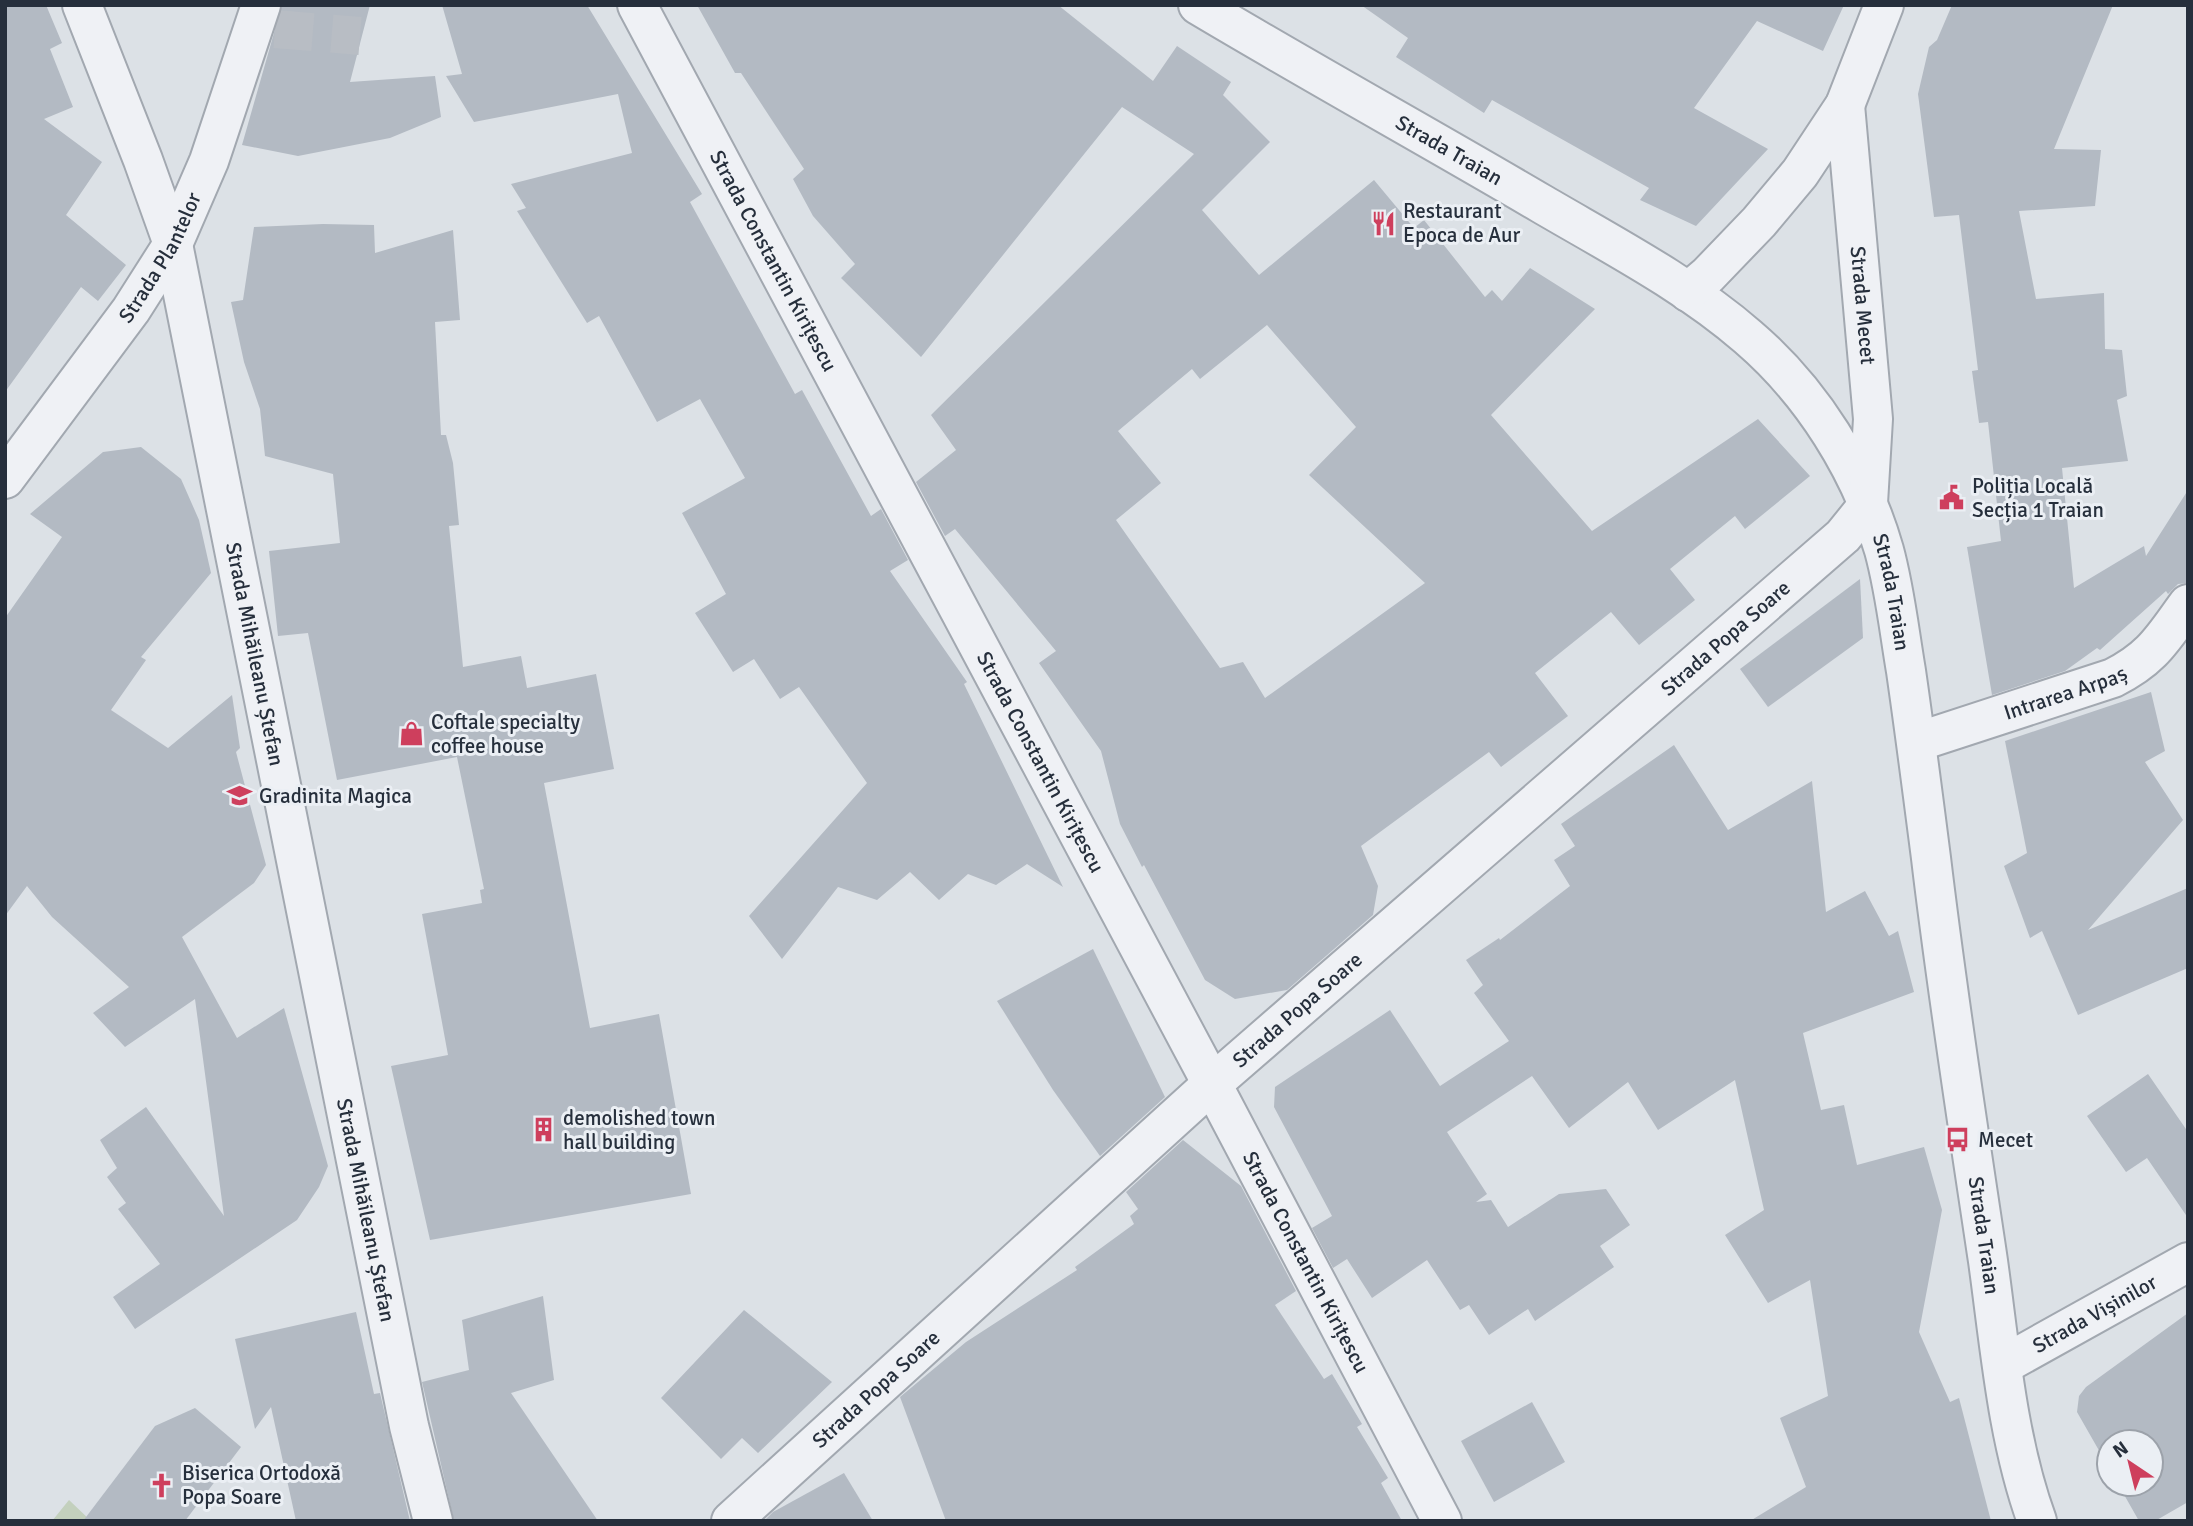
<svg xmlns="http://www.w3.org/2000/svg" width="2193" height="1526" font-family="Signika,sans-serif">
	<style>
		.green { fill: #c3d0bd }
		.building { fill: #b3bac3; fill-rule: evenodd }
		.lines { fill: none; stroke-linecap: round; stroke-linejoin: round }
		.minor-tunnel { stroke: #b8bdc4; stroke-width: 38; stroke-dasharray: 38 19; stroke-linecap: butt }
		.minor-casing { stroke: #a2a8b0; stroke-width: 42 }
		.minor { stroke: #eff1f5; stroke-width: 38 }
		.labels { text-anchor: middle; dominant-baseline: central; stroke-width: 6; stroke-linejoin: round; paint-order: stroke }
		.street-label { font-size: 21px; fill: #262f3c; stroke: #ebeff4 }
		.poi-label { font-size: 21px; fill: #262f3c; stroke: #ebeff4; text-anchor: start }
	</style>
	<rect width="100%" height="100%" fill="#dce1e6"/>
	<!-- green -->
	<path class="green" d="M69,1500L91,1521H52Z"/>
	<!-- building -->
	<g class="building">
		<path d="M5,5H46L62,43L50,49L73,107L44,119L102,162L66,215L126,265L98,301L81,287L5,392Z"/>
		<path d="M282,5H370L350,82L435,76L441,117L390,138L298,156L242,145Z"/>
		<path d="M442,5H587L702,194L690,202L795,394L802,390L871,516L881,509L908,560L890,571L967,682L964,684L1063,887L1027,864L996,885L968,874L939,900L910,872L877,900L838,887L782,959L749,916L867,783L799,687L780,699L754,659L733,672L695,613L726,594L682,513L745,478L700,399L657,422L599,316L587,323L517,211L526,208L511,184L632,153L618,94L474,122L446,76L462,74Z"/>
		<path d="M697,5H1058L1153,81L1177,46L1231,82L1223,95L1270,142L1202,210L1259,275L1374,180L1414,228L1424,220L1485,297L1492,290L1502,301L1530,268L1595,309L1491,415L1592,531L1758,419L1810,476L1745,529L1735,516L1670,569L1695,600L1639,645L1611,612L1535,673L1568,716L1501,767L1489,752L1361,846L1378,886L1373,915L1287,990L1235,999L1205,980L1144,865L1142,867L1120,824L1101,751L1039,663L1056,651L955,529L945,536L916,482L956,450L931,415L1194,154L1122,107L921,357L841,278L855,264L813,216L793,179L804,169L741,73H735ZM1267,325L1356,427L1309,475L1425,583L1265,698L1243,662L1220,668L1116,520L1161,483L1118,431L1192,369L1200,379Z"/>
		<path d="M1361,5H1844L1823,51L1757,21L1694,108L1768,149L1696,226L1640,200L1649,188L1492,100L1484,113L1396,57L1408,38Z"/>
		<path d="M1952,5H2113L2054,149L2101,150L2095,206L2019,211L2036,299L2104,293L2105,349L2122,350L2127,396L2117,400L2128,461L2062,468L2074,588L2144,546L2146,556L2188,490V583L2178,584L2168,594L2166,591L2100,650L2097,648L2065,671L1992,695L1967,547L2001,541L1988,422L1979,423L1972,371L1978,370L1959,215L1934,217L1918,94L1929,47L1937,40Z"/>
		<path d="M323,224L374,225L375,253L453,230L460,320L435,322L441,435H446L453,463L459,525L449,526L463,667L521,656L527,688L596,674L614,769L544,783L590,1028L659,1014L691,1194L430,1240L391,1066L448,1055L422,914L482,903L480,890L484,889L457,757L337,780L308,633L278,636L269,551L340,543L333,474L265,456L260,409L244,362L231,302L243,300L254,227Z"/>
		<path d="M141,447L181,479L199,520L211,573L141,657L146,660L111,710L168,748L232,695L240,748L236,752L266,865L254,883L182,937L237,1038L284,1008L328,1166L319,1187L297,1220L135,1329L113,1297L160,1264L118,1209L126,1203L107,1177L117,1168L100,1140L146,1107L224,1216L195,999L125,1047L93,1013L129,987L52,917L27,886L5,916V618L62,537L30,514L103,452Z"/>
		<path d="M1860,579L1863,638L1768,707L1740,669Z"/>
		<path d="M2151,692L2165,751L2145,762L2183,820L2088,930L2188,888V968L2078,1015L2042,931L2030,938L2004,866L2027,853L2005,741Z"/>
		<path d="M1674,745L1728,830L1812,781L1826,912L1865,891L1889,936L1898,931L1914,992L1803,1033L1821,1110L1844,1105L1857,1165L1924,1147L1942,1210L1919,1332L1950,1402L1959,1398L1991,1521H1750L1806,1487L1780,1418L1828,1396L1810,1280L1768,1303L1725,1235L1764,1210L1735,1080L1658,1130L1628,1082L1569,1128L1532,1076L1447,1132L1487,1194L1476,1202L1491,1200L1508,1227L1559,1194L1606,1189L1630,1225L1600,1246L1614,1267L1535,1321L1528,1309L1489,1335L1469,1305L1460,1310L1427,1260L1372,1298L1347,1259L1333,1268L1312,1228L1332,1216L1274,1107L1275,1087L1390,1010L1440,1086L1509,1041L1474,993L1483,985L1466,960L1499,938L1500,940L1570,886L1554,860L1575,846L1561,824Z"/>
		<path d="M1093,949L1165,1097L1100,1156L1053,1090L997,1001Z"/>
		<path d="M2148,1074L2188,1132V1218L2147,1158L2126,1172L2087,1116Z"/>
		<path d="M1183,1140L1241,1186L1296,1291L1275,1305L1324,1379L1332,1374L1362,1424L1357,1427L1388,1478L1381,1483L1402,1521H946L900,1397L966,1342L1077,1270L1075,1267L1134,1224L1130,1216L1138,1209L1126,1192Z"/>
		<path d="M543,1296L554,1380L511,1393L598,1521H454L422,1382L469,1370L462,1320Z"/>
		<path d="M744,1310L832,1382L758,1453L742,1438L721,1459L661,1398Z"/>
		<path d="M356,1312L374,1394L380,1393L410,1521H296L271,1407L255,1429L235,1339Z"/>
		<path d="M2188,1313V1502L2155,1521H2139L2118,1484H2151V1442H2109V1468L2077,1412L2079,1396L2086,1387Z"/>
		<path d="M1532,1402L1565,1462L1494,1502L1461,1441Z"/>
		<path d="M195,1408L241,1447L185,1521H83L155,1426Z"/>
		<path d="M844,1473L873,1521H764L773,1512Z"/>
	</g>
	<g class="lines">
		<!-- minor-tunnel -->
		<path class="minor-tunnel" d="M275,29L360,36"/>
		<defs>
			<g id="minor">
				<path id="s1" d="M82,5L143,160L173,244L409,1426L433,1521"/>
				<path id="s2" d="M637,5L1212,1084L1442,1521"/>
				<path id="s3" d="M1198,5C1312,73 1428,137 1542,204C1612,245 1687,284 1748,337C1812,392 1861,470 1884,550C1895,590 1899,630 1906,671C1915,733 1923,796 1931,858C1947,993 1968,1127 1988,1261C2000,1347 2007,1439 2037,1521"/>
				<path id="s4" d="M1845,105L1873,419L1868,503"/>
				<path d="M1688,292L1708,275L1759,222L1800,173L1845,105L1884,5"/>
				<path id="s5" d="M5,479L131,310L173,244L209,161L261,5"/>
				<path id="s6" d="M1917,742L2113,678C2153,658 2163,638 2188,604"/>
				<path id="s7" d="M2003,1365L2188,1262"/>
				<path id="s8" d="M731,1521L1212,1084L1843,536L1868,505"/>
			</g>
		</defs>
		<!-- minor casing -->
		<use href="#minor" class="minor-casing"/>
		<!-- minor -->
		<use href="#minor" class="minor"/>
	</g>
	<!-- icons -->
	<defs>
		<symbol id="restaurant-bare" viewBox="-9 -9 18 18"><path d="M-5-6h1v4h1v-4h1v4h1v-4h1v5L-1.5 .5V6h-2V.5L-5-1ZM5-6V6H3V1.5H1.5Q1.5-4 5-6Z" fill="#ce3f5d" stroke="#ebeff4" stroke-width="2.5" paint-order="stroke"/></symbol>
		<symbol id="civic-bare" viewBox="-9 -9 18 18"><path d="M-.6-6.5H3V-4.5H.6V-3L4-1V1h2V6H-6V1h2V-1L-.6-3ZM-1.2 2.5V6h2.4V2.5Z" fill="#ce3f5d" stroke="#ebeff4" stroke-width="2.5" paint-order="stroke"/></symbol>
		<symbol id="shop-bare" viewBox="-9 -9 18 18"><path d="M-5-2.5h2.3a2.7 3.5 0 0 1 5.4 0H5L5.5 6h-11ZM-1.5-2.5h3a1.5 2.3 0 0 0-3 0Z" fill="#ce3f5d" stroke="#ebeff4" stroke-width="2.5" paint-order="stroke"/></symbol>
		<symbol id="school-bare" viewBox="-9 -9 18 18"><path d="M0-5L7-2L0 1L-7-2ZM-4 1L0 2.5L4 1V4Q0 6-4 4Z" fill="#ce3f5d" stroke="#ebeff4" stroke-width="2.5" paint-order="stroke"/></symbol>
		<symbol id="building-bare" viewBox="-9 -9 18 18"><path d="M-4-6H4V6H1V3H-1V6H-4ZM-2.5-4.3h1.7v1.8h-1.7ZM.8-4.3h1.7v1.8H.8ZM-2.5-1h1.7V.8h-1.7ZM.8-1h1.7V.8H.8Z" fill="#ce3f5d" stroke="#ebeff4" stroke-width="2.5" paint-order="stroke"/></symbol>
		<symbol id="bus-bare" viewBox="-9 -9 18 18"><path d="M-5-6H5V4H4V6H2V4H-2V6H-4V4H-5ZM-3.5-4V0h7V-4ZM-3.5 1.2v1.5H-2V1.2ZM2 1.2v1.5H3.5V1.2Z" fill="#ce3f5d" stroke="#ebeff4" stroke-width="2.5" paint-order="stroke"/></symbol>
		<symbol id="church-bare" viewBox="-9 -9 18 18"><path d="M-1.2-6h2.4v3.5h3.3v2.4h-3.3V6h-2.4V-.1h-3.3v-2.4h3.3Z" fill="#ce3f5d" stroke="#ebeff4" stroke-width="2.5" paint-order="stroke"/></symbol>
	</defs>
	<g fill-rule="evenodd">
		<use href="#restaurant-bare" x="1366" y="206" width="35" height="35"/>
		<use href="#civic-bare" x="1934" y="480" width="35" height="35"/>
		<use href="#shop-bare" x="394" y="716" width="35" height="35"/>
		<use href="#school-bare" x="222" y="778" width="35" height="35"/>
		<use href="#building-bare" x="526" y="1112" width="35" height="35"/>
		<use href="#bus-bare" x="1940" y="1122" width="35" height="35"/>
		<use href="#church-bare" x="144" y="1468" width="35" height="35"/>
	</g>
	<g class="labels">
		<!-- street labels -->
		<g class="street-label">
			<text stroke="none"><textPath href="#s3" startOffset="290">Strada Traian</textPath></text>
			<text stroke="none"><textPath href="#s5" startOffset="271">Strada Plantelor</textPath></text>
			<text stroke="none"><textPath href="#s2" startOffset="290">Strada Constantin Kirițescu</textPath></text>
			<text stroke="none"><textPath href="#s4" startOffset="201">Strada Mecet</textPath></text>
			<text stroke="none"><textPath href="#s3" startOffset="942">Strada Traian</textPath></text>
			<text stroke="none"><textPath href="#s8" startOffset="1330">Strada Popa Soare</textPath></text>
			<text stroke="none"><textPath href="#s1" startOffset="674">Strada Mihăileanu Ștefan</textPath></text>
			<text stroke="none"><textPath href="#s6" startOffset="156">Intrarea Arpaș</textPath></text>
			<text stroke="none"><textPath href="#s2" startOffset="858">Strada Constantin Kirițescu</textPath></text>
			<text stroke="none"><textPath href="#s8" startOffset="763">Strada Popa Soare</textPath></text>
			<text stroke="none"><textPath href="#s1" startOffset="1241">Strada Mihăileanu Ștefan</textPath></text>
			<text stroke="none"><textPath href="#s3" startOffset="1592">Strada Traian</textPath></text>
			<text stroke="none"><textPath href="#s2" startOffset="1424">Strada Constantin Kirițescu</textPath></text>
			<text stroke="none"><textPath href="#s7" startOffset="105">Strada Vișinilor</textPath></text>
			<text stroke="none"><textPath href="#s8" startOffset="196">Strada Popa Soare</textPath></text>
		</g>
		<!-- poi labels -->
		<g class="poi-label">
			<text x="1403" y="211">Restaurant<tspan x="1403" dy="24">Epoca de Aur</tspan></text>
			<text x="1972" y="486">Poliția Locală<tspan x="1972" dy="24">Secția 1 Traian</tspan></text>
			<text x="431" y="722">Coftale specialty<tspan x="431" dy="24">coffee house</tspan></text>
			<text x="259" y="796">Gradinita Magica</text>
			<text x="563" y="1118">demolished town<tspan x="563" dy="24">hall building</tspan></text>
			<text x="1978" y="1140">Mecet</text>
			<text x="182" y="1473">Biserica Ortodoxă<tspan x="182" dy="24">Popa Soare</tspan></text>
		</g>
	</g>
	<!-- border -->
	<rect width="2193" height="1526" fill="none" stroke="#262f3c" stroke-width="14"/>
	<!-- north arrow -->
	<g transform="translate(2130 1463) rotate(325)"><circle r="33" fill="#ebeff4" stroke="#9ca2aa" stroke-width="2"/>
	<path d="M0-5L12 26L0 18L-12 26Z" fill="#ce3f5d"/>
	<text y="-10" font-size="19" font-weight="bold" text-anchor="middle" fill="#262f3c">N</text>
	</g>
</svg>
